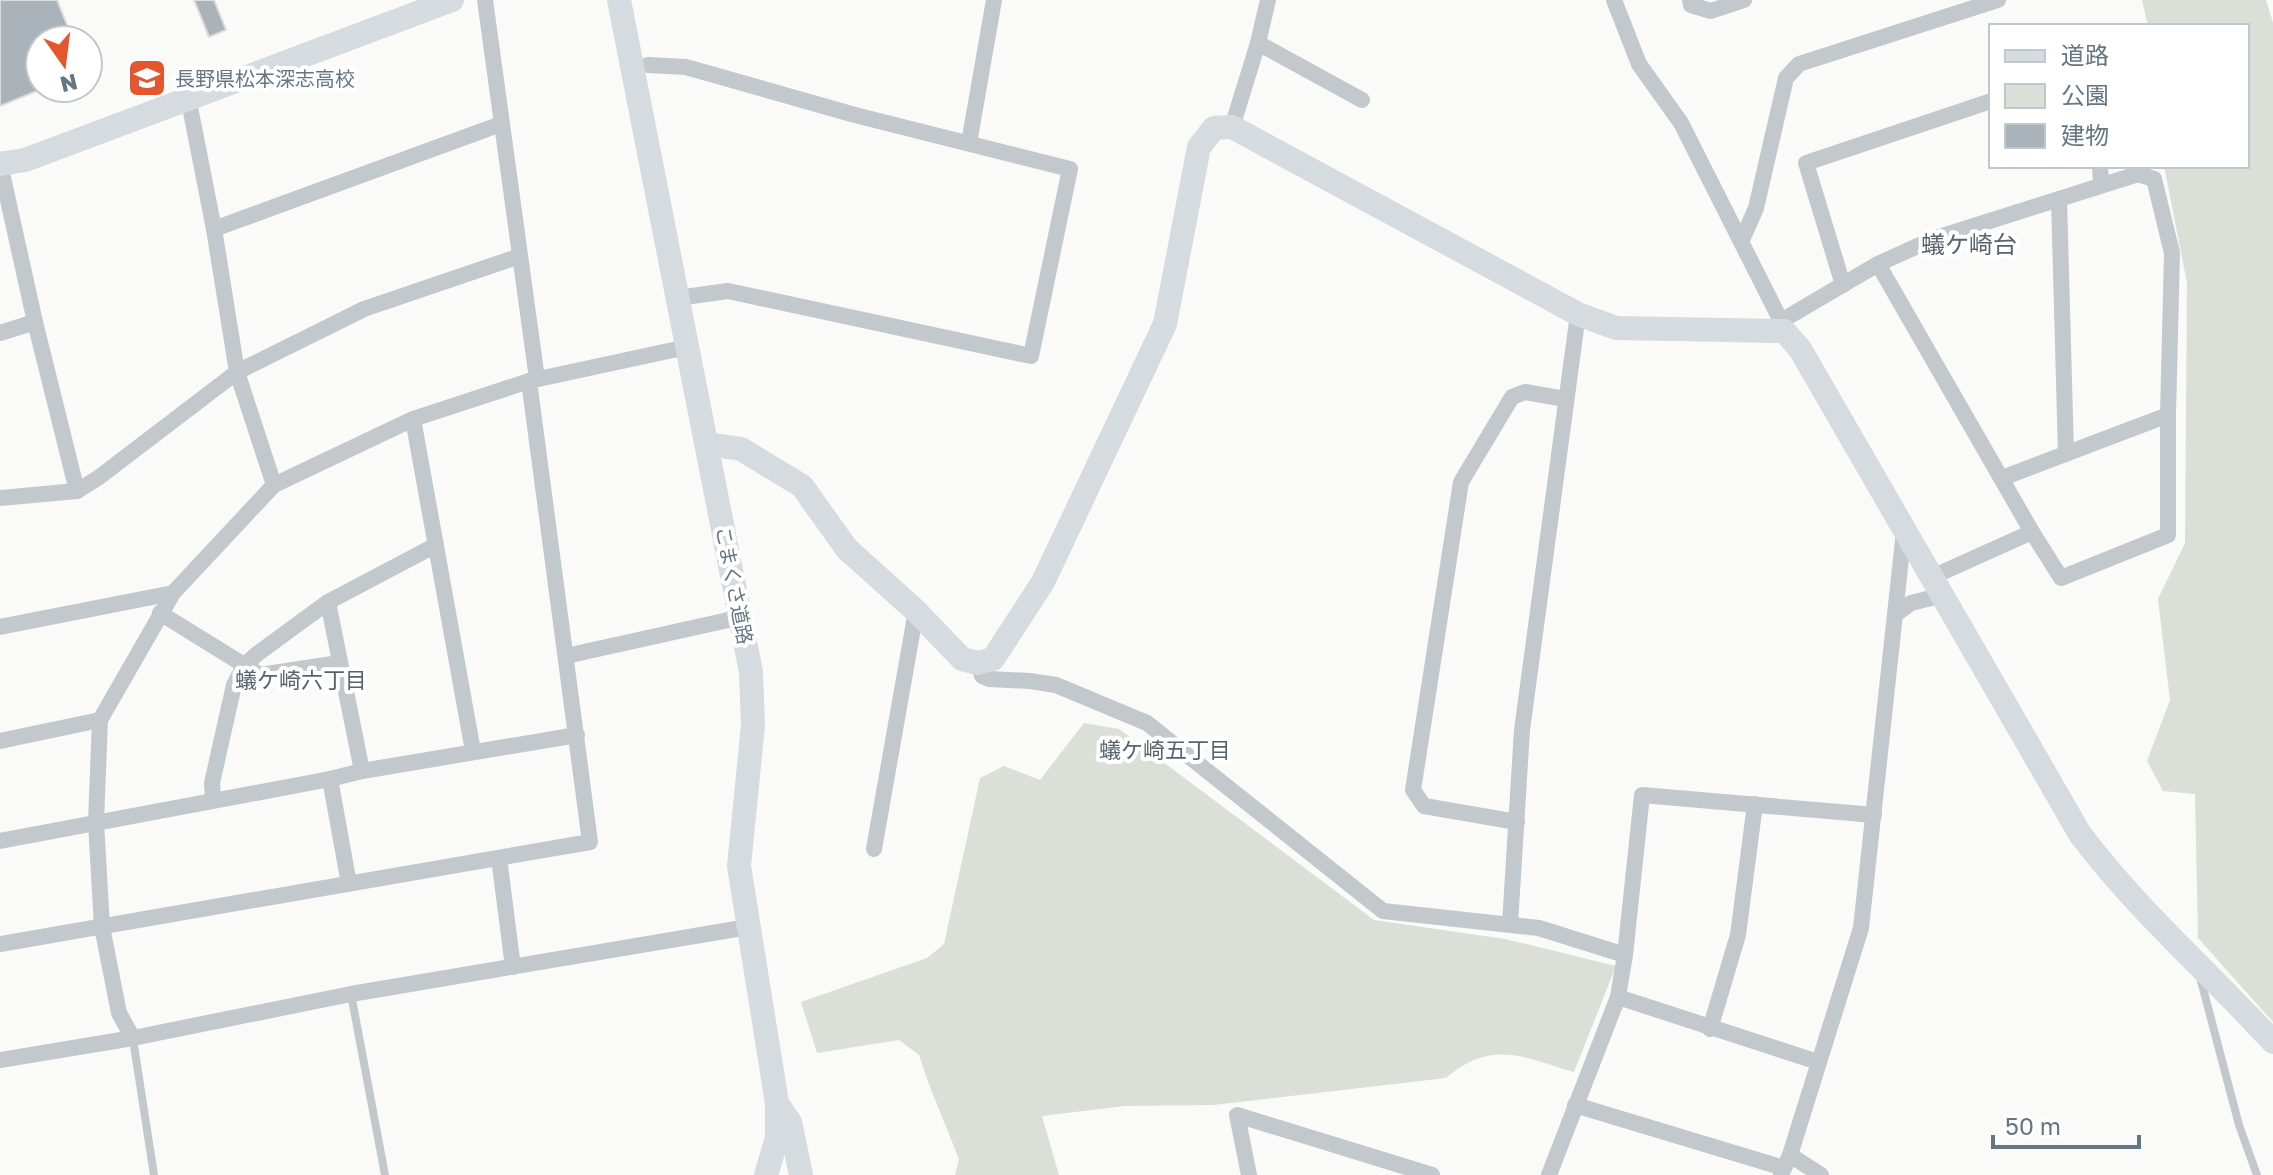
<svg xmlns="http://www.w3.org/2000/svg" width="2273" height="1175" font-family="'Golos Text','Noto Sans JP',sans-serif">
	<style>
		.green { fill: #dadfd7 }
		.building { fill: #aab3b9; stroke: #dcdcda; stroke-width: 2 }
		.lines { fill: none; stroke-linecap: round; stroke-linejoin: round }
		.lane { stroke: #c3c8cc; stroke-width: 8 }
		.street { stroke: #c3c8cc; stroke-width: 16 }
		.secondary { stroke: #d6dbdf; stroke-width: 24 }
		.labels { text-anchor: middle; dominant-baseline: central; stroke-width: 8; stroke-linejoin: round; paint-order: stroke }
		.poi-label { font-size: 20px; fill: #657683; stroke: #fff; text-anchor: start }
		.street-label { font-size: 20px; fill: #657683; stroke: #fff }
		.neighbourhood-label { font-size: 22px; fill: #57646e; stroke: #fff }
		.quarter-label { font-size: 24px; fill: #57646e; stroke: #fff }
	</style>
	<rect width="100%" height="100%" fill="#fafaf8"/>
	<!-- green -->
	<g class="green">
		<path d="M2142,0H2266L2273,23V1022L2198,938L2195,794L2163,791L2147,761L2170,700L2158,599L2185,543L2187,283L2164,166H2247V26H2148Z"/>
		<path d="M1084,723L1119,729L1374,920L1505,939L1616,966L1574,1072C1523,1057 1492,1039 1446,1078L1213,1105L1125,1106L1042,1116L1059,1175H955L959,1159L928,1082L919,1055L899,1040L817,1053L801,1002L927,958L944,944L980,778L1004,766L1040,780Z"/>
	</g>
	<!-- building -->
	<g class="building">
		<path d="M0,0H57L73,40H40V88H44L0,106Z"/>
		<path d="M194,0H214L226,30L209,37Z"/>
	</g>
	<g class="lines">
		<!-- lane -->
		<g class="lane">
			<path d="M2200,977L2239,1125L2257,1175"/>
			<path d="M351,994L385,1175"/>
			<path d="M133,1039L154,1175"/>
		</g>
		<!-- street -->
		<g class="street">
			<path d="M485,0L537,379"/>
			<path d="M1614,0L1639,64L1681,123L1781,321L1779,328"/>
			<path d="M1690,0L1691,5L1711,11L1744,0"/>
			<path d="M1258,43L1362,100"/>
			<path d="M648,65L686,67L855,115L1070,169L1031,356L728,291L677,298"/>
			<path d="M188,97L214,229L237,372L274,485"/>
			<path d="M1232,127L1258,43L1268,0"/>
			<path d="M969,143L994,0"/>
			<path d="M0,164L35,322L77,491"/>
			<path d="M2100,166L2101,185"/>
			<path d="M2059,199L2066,454"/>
			<path d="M214,229L501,124"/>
			<path d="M1742,240L1756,208L1786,78L1799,64L1998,0"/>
			<path d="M1878,264L2032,532L1932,577"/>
			<path d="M1843,285L1806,163L1991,101"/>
			<path d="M1781,321L1878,264L1933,239L2138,174L2154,179L2172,253L2168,415V535L2061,578L2032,532"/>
			<path d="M0,333L35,322"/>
			<path d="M413,419L473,751"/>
			<path d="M2002,478L2168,415"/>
			<path d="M0,498L77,491L98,478L237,372L364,309L520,256"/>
			<path d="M328,602L362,771"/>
			<path d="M160,613L260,675L339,663"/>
			<path d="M1896,614L1911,603L1943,595"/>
			<path d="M0,627L173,593"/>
			<path d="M566,656L742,617"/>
			<path d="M978,663L982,676L989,679L1030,681L1056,685L1147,723L1383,911L1539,928L1625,955"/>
			<path d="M0,741L100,720"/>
			<path d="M330,779L349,884"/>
			<path d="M213,799L212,783L234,685L244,666L257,654L328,602L436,545"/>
			<path d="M1517,822L1424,806L1413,790L1461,482L1512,397L1525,392L1565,399"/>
			<path d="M0,841L330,779L362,771L577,735"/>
			<path d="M874,849L916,611"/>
			<path d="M499,858L513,967"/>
			<path d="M1510,924L1522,730L1578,314"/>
			<path d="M0,944L590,842L529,381"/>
			<path d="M1618,997L1818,1062"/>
			<path d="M1710,1029L1738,935L1755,804"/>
			<path d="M133,1038L119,1013L102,927L96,822L100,720L173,593L274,485L413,419L529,381L687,347"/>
			<path d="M0,1060L133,1038L351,994L748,927"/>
			<path d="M1575,1105L1784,1168"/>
			<path d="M1790,1155L1821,1175"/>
			<path d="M1249,1175L1237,1115L1432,1175"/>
			<path d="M1549,1175L1618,997L1625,955L1642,795L1874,815"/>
			<path d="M1781,1175L1790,1155L1861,928L1904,531"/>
		</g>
		<!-- secondary -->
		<g class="secondary">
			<path d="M619,0L751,672L753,725L739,866L777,1103V1138L766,1175"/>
			<path d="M0,164L25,160L452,0"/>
			<path d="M708,444L741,449L802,486L847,549L916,611L962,659L978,663L993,659L1043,582L1165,324L1199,147L1214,128L1232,127L1578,314L1616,328L1784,331L1800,349L2080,834C2137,910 2209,972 2273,1042"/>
			<path d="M781,1109L790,1122L801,1175"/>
		</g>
	</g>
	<!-- icons -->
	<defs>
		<symbol id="school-square" viewBox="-11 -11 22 22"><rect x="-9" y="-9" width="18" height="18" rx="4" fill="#e4572e" stroke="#fff"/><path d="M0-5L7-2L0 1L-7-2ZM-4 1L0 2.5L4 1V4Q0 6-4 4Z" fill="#fff"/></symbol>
	</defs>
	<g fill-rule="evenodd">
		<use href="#school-square" x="125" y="56" width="44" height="44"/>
	</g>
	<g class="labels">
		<!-- poi labels -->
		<g class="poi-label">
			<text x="175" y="78">長野県松本深志高校</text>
		</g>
		<!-- street labels -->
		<g class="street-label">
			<text transform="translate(735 585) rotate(79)">こまくさ道路</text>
		</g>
		<!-- neighbourhood labels -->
		<g class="neighbourhood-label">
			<text x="301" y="679">蟻ケ崎六丁目</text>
			<text x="1165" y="749">蟻ケ崎五丁目</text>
		</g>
		<!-- quarter labels -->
		<g class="quarter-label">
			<text x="1969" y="243">蟻ケ崎台</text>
		</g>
	</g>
	<!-- legend -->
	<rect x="1989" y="24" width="260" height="144" fill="#ffffff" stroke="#c1c8cd" stroke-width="2"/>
	<rect x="2005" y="50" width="40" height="12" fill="#d6dbdf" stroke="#c1c8cd" stroke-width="2"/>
	<text x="2061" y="64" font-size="24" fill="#657683">道路</text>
	<rect x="2005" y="84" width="40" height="24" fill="#dadfd7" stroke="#c1c8cd" stroke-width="2"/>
	<text x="2061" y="104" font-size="24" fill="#657683">公園</text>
	<rect x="2005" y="124" width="40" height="24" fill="#aab3b9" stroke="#c1c8cd" stroke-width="2"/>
	<text x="2061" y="144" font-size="24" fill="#657683">建物</text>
	<!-- north arrow -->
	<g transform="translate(64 64) rotate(166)"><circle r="38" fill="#ffffff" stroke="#c1c8cd" stroke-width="2"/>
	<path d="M0-6L14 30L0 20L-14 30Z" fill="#e4572e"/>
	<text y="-12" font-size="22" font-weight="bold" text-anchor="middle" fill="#657683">N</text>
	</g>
	<!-- scale -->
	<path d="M1993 1135v12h146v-12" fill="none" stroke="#657683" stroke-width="4"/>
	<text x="2005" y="1135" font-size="24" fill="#657683" stroke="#ffffff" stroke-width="6" paint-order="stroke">50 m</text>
</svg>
